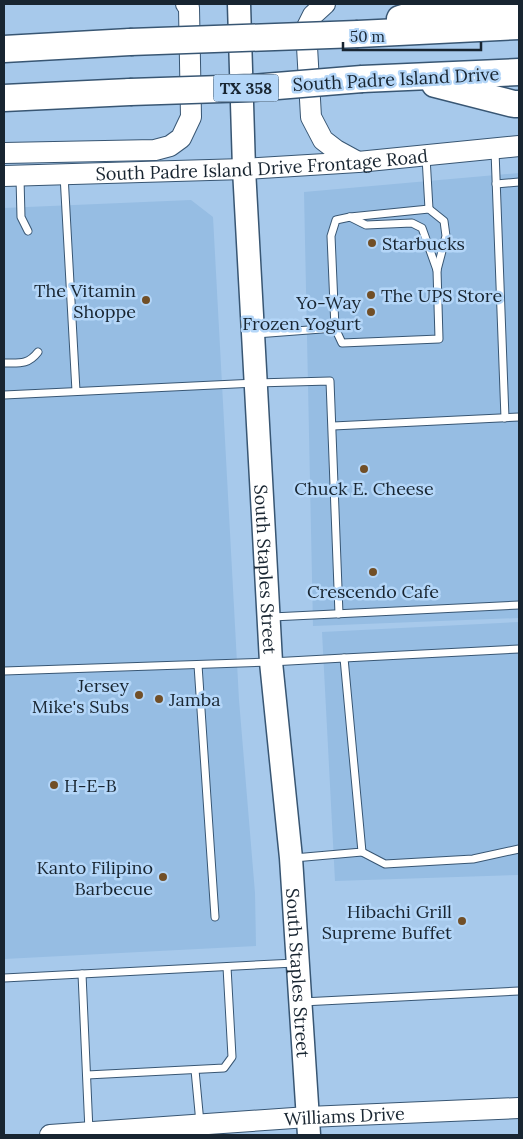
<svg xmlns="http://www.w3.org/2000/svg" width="523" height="1139" font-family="Lora,serif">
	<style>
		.built { fill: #96bde3 }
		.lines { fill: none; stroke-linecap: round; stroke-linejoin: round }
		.lane-casing { stroke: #385673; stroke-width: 9 }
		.secondary-casing { stroke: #385673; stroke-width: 22 }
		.primary-casing { stroke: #385673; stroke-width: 25 }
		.highway-casing { stroke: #385673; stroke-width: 29 }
		.lane { stroke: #fff; stroke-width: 7 }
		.secondary { stroke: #fff; stroke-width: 20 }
		.primary { stroke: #fff; stroke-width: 22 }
		.highway { stroke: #fff; stroke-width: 26 }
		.highway-bridge-casing { stroke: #385673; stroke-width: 29; stroke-linecap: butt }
		.highway-bridge { stroke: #fff; stroke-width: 26 }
		.poi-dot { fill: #714f27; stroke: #b4d6f8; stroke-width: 2 }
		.labels { text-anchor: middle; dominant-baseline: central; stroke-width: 5; stroke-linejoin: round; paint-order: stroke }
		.shield { fill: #b4d6f8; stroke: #475a6d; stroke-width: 1 }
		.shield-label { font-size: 16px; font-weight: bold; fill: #182531 }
		.street-label { font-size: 18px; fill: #182531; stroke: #b4d6f8 }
		.poi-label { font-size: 18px; fill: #182531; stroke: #b4d6f8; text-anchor: end }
	</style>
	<rect width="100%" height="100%" fill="#a7c9eb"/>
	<!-- built -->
	<g class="built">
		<path d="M519,173V618L313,626L304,192Z"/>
		<path d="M191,200L213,217L239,700L255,893L256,946L4,959V208Z"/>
		<path d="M519,622V875L335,881L322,632Z"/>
	</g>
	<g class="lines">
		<defs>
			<g id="lane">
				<path d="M495,151L505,418"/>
				<path d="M426,157L429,209"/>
				<path d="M64,175L76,391"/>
				<path d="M20,178L21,217L28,231"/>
				<path d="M496,184L519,182"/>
				<path d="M429,209L444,221L446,236L437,270L439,339L342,343L335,328L331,236L336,220L350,217Z"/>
				<path d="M350,217L366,225L412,223L422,228L437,270"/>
				<path d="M256,334L335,328"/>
				<path d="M4,363C19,363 28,365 38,352"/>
				<path d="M4,395L256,383L330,381L339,614"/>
				<path d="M333,426L519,417"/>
				<path d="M272,617L519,605"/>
				<path d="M344,658L519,649"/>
				<path d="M198,665L215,917"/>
				<path d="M4,671L271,662L344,658L362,852L294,858"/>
				<path d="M362,852L385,864L473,859L519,849"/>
				<path d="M82,974L89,1131"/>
				<path d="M4,978L295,963"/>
				<path d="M302,1002L519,991"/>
				<path d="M195,1070L200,1123"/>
				<path d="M87,1075L224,1068L232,1057L227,967"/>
			</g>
			<g id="secondary">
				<path d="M325,4L313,15L306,29L311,117L323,140L336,150L358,162"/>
				<path d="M4,153L155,150L170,146L181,138L191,117L189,8L186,4"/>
				<path id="s1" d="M4,176L244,169L358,162L519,146"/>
				<path id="s2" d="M50,1135L308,1117L519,1108"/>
			</g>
			<g id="primary">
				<path id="s3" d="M239,4L244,169L271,662L291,858L309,1135"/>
			</g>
			<g id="highway">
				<path d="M400,19L420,13L515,4"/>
				<path d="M358,34L519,26"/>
				<path d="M4,49L130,42"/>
				<path d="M362,79L519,72"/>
				<path d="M435,84L514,104H519"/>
				<path d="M4,98L130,92"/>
			</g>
		</defs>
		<!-- lane casing -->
		<use href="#lane" class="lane-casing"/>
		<!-- secondary casing -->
		<use href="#secondary" class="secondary-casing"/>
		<!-- primary casing -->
		<use href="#primary" class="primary-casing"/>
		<!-- highway casing -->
		<use href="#highway" class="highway-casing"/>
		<!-- lane -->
		<use href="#lane" class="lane"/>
		<!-- secondary -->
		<use href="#secondary" class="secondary"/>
		<!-- primary -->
		<use href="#primary" class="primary"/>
		<!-- highway -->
		<use href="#highway" class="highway"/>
		<defs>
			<g id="highway-bridge">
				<path d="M130,42L358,34"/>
				<path d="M130,92L252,88L362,79"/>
			</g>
		</defs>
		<!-- highway-bridge casing -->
		<use href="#highway-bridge" class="highway-bridge-casing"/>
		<!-- highway-bridge -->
		<use href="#highway-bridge" class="highway-bridge"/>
	</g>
	<!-- markers -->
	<g class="poi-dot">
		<circle cx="372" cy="243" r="5"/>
		<circle cx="371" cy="295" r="5"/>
		<circle cx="146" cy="300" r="5"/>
		<circle cx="371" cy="312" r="5"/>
		<circle cx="364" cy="469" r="5"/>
		<circle cx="373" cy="572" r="5"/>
		<circle cx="139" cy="695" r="5"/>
		<circle cx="159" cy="699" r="5"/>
		<circle cx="54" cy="785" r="5"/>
		<circle cx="163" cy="877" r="5"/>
		<circle cx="462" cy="921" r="5"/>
	</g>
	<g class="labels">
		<!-- shield labels -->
		<rect class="shield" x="213.5" y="74.5" width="65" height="27" rx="4"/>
		<g class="shield-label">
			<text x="246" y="88">TX 358</text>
		</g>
		<!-- street labels -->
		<g class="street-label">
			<text transform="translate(396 79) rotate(-3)">South Padre Island Drive</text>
			<text stroke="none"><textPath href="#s1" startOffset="258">South Padre Island Drive Frontage Road</textPath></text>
			<text stroke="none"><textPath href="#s3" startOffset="566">South Staples Street</textPath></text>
			<text stroke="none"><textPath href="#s3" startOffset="971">South Staples Street</textPath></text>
			<text stroke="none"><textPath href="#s2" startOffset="295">Williams Drive</textPath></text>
		</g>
		<!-- poi labels -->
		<g class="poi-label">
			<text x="382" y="243" text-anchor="start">Starbucks</text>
			<text x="136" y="290">The Vitamin<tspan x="136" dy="21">Shoppe</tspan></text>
			<text x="381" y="295" text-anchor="start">The UPS Store</text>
			<text x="361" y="302">Yo-Way<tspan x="361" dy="21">Frozen Yogurt</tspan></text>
			<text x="364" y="488" text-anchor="middle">Chuck E. Cheese</text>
			<text x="373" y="591" text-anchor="middle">Crescendo Cafe</text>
			<text x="129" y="685">Jersey<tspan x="129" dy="21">Mike's Subs</tspan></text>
			<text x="169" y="699" text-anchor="start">Jamba</text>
			<text x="64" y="785" text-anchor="start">H-E-B</text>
			<text x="153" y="867">Kanto Filipino<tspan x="153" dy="21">Barbecue</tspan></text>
			<text x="452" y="911">Hibachi Grill<tspan x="452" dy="21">Supreme Buffet</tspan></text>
		</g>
	</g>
	<!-- border -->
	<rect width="523" height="1139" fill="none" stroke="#182531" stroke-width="10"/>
	<!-- scale -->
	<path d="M343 42v8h138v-8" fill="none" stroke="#182531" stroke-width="2.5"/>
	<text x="350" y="42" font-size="15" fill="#182531" stroke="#b4d6f8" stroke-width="4" paint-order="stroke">50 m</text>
</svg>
